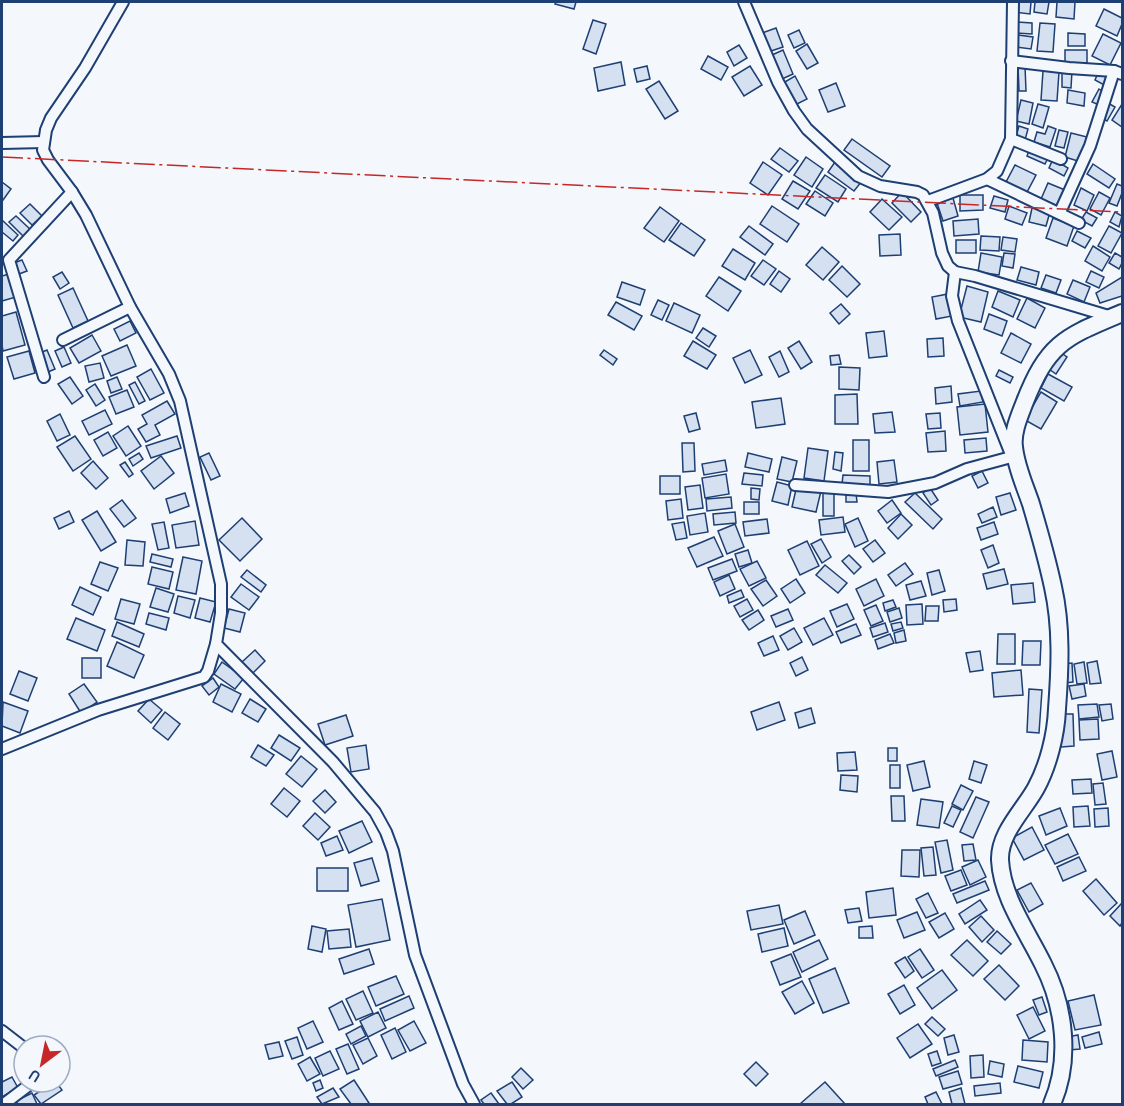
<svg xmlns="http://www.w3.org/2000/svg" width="1124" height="1106" font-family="Karla,sans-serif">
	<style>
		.building { fill: #d5e0f0; stroke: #1d3f73; stroke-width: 1.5 }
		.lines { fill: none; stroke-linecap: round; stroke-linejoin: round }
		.minor-casing { stroke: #1d3f73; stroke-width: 14 }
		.primary-casing { stroke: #1d3f73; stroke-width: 20 }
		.minor { stroke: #f4f7fb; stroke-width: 10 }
		.primary { stroke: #f4f7fb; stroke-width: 16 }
		.power { stroke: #c62828; stroke-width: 1.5; stroke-dasharray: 21 4.5 3 4.5; stroke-linecap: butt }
	</style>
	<rect width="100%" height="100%" fill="#f4f7fb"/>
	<!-- building -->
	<g class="building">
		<path d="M556,2H576L574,9L555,4Z"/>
		<path d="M1017,2H1031L1030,14L1015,12Z"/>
		<path d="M1035,2H1049L1047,14L1034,12Z"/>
		<path d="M1057,2H1075L1074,19L1056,17Z"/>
		<path d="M1104,9L1122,18V24L1117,36L1096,26Z"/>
		<path d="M593,20L606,24L596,54L583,49Z"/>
		<path d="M1017,22L1032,23V34L1016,33Z"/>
		<path d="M1040,23L1055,24L1053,52L1037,51Z"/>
		<path d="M776,28L783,47L768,52L762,33Z"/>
		<path d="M799,30L805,43L794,48L788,35Z"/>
		<path d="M1068,33L1085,34V46H1068Z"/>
		<path d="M1103,34L1121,43L1110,65L1092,56Z"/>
		<path d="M1018,35L1033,37L1031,49L1016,47Z"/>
		<path d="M807,44L818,63L807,69L796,51Z"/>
		<path d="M739,45L747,58L734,66L727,52Z"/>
		<path d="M783,50L793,74L782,79L772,55Z"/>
		<rect x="1065" y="50" width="22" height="13"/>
		<path d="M708,56L728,67L721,80L701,69Z"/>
		<path d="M621,62L625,85L598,91L594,68Z"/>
		<path d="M647,66L650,79L637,82L634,69Z"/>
		<path d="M750,66L762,85L744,96L732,77Z"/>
		<path d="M1018,66H1025L1026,91H1019Z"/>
		<path d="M1043,71L1059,72L1057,101L1041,100Z"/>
		<path d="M1062,71H1072L1071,88L1062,87Z"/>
		<path d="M1098,73L1110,79L1106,86L1095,80Z"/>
		<path d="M795,76L807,99L795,105L783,83Z"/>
		<path d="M659,81L678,111L665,119L646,89Z"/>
		<path d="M836,83L845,106L828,112L819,90Z"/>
		<path d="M1099,89L1105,93L1099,105L1092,102Z"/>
		<path d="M1068,90L1085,93L1084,106L1067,103Z"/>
		<path d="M1021,100L1033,103L1029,124L1016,121Z"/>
		<path d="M1108,103L1115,107L1107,121L1100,117Z"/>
		<path d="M1038,104L1049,107L1043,128L1032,124Z"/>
		<path d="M1122,104V127L1112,120Z"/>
		<path d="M1019,126L1028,129L1025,140L1016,136Z"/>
		<path d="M1048,126L1056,129L1050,147L1034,142L1037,132L1045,134Z"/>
		<path d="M1059,130L1068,132L1064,148L1055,146Z"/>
		<path d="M1071,133L1087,137L1081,162L1065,157Z"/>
		<path d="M852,139L890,166L882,177L844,150Z"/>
		<path d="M780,148L798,161L789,172L771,159Z"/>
		<path d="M1030,148L1049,156L1045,164L1027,156Z"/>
		<path d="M806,157L823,169L812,187L794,175Z"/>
		<path d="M1053,159L1068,168L1064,176L1049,168Z"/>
		<path d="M763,162L782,175L768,195L750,183Z"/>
		<path d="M835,162L862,181L854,191L828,172Z"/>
		<path d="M1093,164L1115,179L1109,188L1087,174Z"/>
		<path d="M1015,165L1036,175L1026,194L1005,184Z"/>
		<path d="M825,175L846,189L838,202L816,188Z"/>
		<path d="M793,181L810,191L798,209L782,199Z"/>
		<path d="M2,182L11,189L3,200L2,199Z"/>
		<path d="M1048,183L1065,190L1058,206L1041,199Z"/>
		<path d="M1117,184L1122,186V193L1117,206L1109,203Z"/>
		<path d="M1081,188L1094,195L1087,211L1074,205Z"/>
		<path d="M815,191L833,203L825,216L806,204Z"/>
		<path d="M902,192L921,212L911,222L892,203Z"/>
		<path d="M1099,192L1110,198L1101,215L1090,209Z"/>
		<path d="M960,195H983V210L960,211Z"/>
		<path d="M994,196L1008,200L1005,212L990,208Z"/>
		<path d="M953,198L958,216L943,221L937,203Z"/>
		<path d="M882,199L902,217L889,230L870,212Z"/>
		<path d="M30,204L42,216L32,225L20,213Z"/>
		<path d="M772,206L799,224L787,242L760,224Z"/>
		<path d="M1009,206L1027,213L1022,225L1005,219Z"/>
		<path d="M660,207L679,221L664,242L644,228Z"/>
		<path d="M1032,208L1050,212L1046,226L1029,222Z"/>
		<path d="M1086,212L1097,218L1092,226L1081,220Z"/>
		<path d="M1115,212L1122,216L1119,227L1110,222Z"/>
		<path d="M16,216L31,230L24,237L9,222Z"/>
		<path d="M1053,218L1074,226L1067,246L1046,238Z"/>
		<path d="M978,219L979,234L954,236L953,221Z"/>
		<path d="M2,220L18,235L13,241L2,232Z"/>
		<path d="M681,223L705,240L694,256L669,240Z"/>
		<path d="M749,226L773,244L765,255L740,237Z"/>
		<path d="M1109,226L1122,233L1111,253L1098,246Z"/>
		<path d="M1077,231L1091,238L1085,248L1072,241Z"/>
		<path d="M900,234L901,255L880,256L879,235Z"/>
		<path d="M981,236L1000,237L999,251L980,250Z"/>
		<path d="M1003,237L1017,239L1015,252L1001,250Z"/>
		<rect x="956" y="240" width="20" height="13"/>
		<path d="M1093,246L1110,257L1102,271L1085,261Z"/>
		<path d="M822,247L839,262L823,280L806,265Z"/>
		<path d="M733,249L755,263L745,280L722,266Z"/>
		<path d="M981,253L1002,257L999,275L978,272Z"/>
		<path d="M1004,253L1015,254L1013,268L1002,266Z"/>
		<path d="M1115,253L1122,257V263L1119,269L1109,263Z"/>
		<path d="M22,260L27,271L19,274L14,263Z"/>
		<path d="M763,260L776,269L764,285L751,276Z"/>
		<path d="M842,266L860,284L847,297L829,280Z"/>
		<path d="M1021,267L1039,272L1036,285L1017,280Z"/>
		<path d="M779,271L790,279L781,292L770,284Z"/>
		<path d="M1091,271L1104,277L1099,288L1086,282Z"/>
		<path d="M62,272L69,283L60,289L53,277Z"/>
		<path d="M9,274L16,297L2,301V276Z"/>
		<path d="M1046,275L1061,280L1056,293L1041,288Z"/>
		<path d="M719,277L741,291L728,311L706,296Z"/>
		<path d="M1122,277V296L1100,303L1096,293Z"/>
		<path d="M1073,280L1090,287L1084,302L1067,294Z"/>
		<path d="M622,282L645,290L640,305L617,297Z"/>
		<path d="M967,286L988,292L981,322L959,317Z"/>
		<path d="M73,288L88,321L73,328L58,295Z"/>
		<path d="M998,291L1020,300L1013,317L992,307Z"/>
		<path d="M948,294L952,316L936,319L932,297Z"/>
		<path d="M1027,298L1045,308L1035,328L1017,319Z"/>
		<path d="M658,300L669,305L662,320L651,315Z"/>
		<path d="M616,302L642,316L634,330L608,315Z"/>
		<path d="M674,303L700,315L692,333L666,321Z"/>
		<path d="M841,304L850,314L839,324L830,313Z"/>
		<path d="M16,312L25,345L3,351L2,345V316Z"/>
		<path d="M989,314L1007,321L1002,336L984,329Z"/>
		<path d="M130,321L136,333L120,341L114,329Z"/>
		<path d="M703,328L716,336L709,347L696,338Z"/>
		<path d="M884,331L887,356L869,358L866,333Z"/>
		<path d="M1011,333L1031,344L1021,363L1001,353Z"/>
		<path d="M92,335L101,351L79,363L70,348Z"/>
		<path d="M943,338L944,356L928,357L927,339Z"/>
		<path d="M693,341L716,355L707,369L684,356Z"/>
		<path d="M799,341L812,362L801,369L788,348Z"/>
		<path d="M127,345L136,366L111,376L102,356Z"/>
		<path d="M64,347L71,363L62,367L55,351Z"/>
		<path d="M47,350L55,369L48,372L40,353Z"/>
		<path d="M604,350L617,359L613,365L600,355Z"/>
		<path d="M750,350L762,375L745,383L733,358Z"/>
		<path d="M1057,350L1067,357L1056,374L1046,367Z"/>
		<path d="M29,351L35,373L14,379L7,357Z"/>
		<path d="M780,351L789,372L779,377L769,357Z"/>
		<path d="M839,355L841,364L831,365L830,356Z"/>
		<path d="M100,363L104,378L89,382L85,366Z"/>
		<path d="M839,367L860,368L859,390L839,389Z"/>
		<path d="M151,369L164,393L150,400L137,377Z"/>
		<path d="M999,370L1013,377L1010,383L996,376Z"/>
		<path d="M1048,374L1072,387L1064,401L1041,388Z"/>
		<path d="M70,377L83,396L72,404L58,384Z"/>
		<path d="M117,377L122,389L111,393L107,381Z"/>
		<path d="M135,382L145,401L139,404L129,385Z"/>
		<path d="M95,384L105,400L96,406L86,390Z"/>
		<path d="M951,386L952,402L936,404L935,388Z"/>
		<path d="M127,390L134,407L116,414L109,397Z"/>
		<path d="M981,391L983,402L960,406L958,394Z"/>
		<path d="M1041,392L1057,402L1041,429L1025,420Z"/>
		<path d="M857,394L858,424H835V395Z"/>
		<path d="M781,398L785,424L756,428L752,402Z"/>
		<path d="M167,401L175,414L155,425L160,435L146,442L138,429L147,424L142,415Z"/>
		<path d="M985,404L988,432L960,435L957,407Z"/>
		<path d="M105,410L112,424L89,435L82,421Z"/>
		<path d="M892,412L895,432L875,433L873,414Z"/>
		<path d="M696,413L700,429L689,432L684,416Z"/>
		<path d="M940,413L941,428L928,429L926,414Z"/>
		<path d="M60,414L70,435L57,441L47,421Z"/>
		<path d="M128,426L141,446L126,456L113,436Z"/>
		<path d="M945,431L946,451L928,452L926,433Z"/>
		<path d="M108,432L117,448L103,456L94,440Z"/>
		<path d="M75,436L91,459L73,471L57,447Z"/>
		<path d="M177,436L181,448L151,458L146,446Z"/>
		<path d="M986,438L987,451L965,453L964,440Z"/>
		<rect x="853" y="440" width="16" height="31"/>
		<path d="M682,443H694L695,471L683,472Z"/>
		<path d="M808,448L828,451L824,481L804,478Z"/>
		<path d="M835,452L843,453L841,471L833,469Z"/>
		<path d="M139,453L143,459L133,466L129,459Z"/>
		<path d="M209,453L220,476L211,480L200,457Z"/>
		<path d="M748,453L772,459L769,472L745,467Z"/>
		<path d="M161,456L174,473L154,489L141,471Z"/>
		<path d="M782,457L797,461L792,482L777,479Z"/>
		<path d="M725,460L727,471L704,475L702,464Z"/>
		<path d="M894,460L897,482L879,484L877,462Z"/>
		<path d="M93,461L108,478L96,489L81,473Z"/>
		<path d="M125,462L133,474L129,477L120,465Z"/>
		<path d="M982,471L988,483L978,488L972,476Z"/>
		<path d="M744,473L763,475L762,486L742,484Z"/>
		<path d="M726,474L729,494L705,498L702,478Z"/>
		<path d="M843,475L870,476V485L842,484Z"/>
		<rect x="660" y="476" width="20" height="18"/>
		<path d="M777,482L792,486L788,505L772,501Z"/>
		<path d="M700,485L703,508L688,510L685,487Z"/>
		<path d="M797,485L821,491L816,512L792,507Z"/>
		<path d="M751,488L760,489L759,500L751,499Z"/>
		<path d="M930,488L938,500L931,505L923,493Z"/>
		<path d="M185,493L189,506L170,513L166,499Z"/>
		<rect x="823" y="493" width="11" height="23"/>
		<path d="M846,493H856L857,502H846Z"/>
		<path d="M915,493L942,519L933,529L905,502Z"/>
		<path d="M1010,493L1016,510L1001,515L996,497Z"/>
		<path d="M731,497L732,508L707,511L706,499Z"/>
		<path d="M681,499L683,518L668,520L666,501Z"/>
		<path d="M122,500L136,518L124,527L110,509Z"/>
		<path d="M892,500L901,513L887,523L878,511Z"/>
		<rect x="744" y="502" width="15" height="12"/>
		<path d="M993,507L997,517L982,523L978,514Z"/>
		<path d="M69,511L74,522L59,529L54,518Z"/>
		<path d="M97,511L116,542L101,551L82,520Z"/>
		<path d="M735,512L736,523L714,525L713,514Z"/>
		<path d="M705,513L708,532L690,535L687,516Z"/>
		<path d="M901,514L912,525L898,539L888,528Z"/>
		<path d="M843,517L845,532L821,535L819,520Z"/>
		<path d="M242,518L262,539L240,561L219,540Z"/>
		<path d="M858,518L868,541L855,547L845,524Z"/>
		<path d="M767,519L769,533L745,536L743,522Z"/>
		<path d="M195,521L199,545L176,548L172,525Z"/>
		<path d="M164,522L169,548L158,550L152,524Z"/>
		<path d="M684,522L687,538L676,540L672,524Z"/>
		<path d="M994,522L998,534L981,540L977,528Z"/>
		<path d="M735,524L744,547L727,554L718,531Z"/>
		<path d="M714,537L723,556L697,567L688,548Z"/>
		<path d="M821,539L831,557L822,563L811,544Z"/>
		<path d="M127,540L145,542L143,566L125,565Z"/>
		<path d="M875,540L885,553L873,562L863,549Z"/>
		<path d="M807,541L819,566L800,575L788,550Z"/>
		<path d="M993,545L999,563L988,568L981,550Z"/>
		<path d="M748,550L752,563L739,567L735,554Z"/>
		<path d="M152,554L173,559L171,567L150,562Z"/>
		<path d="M849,555L861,567L854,574L842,561Z"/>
		<path d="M183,557L202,561L196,594L176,590Z"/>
		<path d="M732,559L737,571L713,580L708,568Z"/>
		<path d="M757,561L766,578L749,586L740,569Z"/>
		<path d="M100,562L118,568L108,591L91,584Z"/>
		<path d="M905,563L913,574L896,586L888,575Z"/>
		<path d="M825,565L847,583L838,593L816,575Z"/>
		<path d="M152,567L173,572L169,589L148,584Z"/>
		<path d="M1004,569L1008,584L987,589L983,574Z"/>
		<path d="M247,570L266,585L261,592L241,577Z"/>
		<path d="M939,570L945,591L932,595L927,573Z"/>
		<path d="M729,575L735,589L720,596L714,582Z"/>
		<path d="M796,579L805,593L790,603L781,589Z"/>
		<path d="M876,579L884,596L864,606L856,589Z"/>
		<path d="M766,580L777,596L763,606L751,589Z"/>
		<path d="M921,581L926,596L910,600L906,585Z"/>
		<path d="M1033,583L1035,602L1013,604L1011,585Z"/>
		<path d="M241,584L259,597L249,610L231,597Z"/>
		<path d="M80,587L101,597L93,615L72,605Z"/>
		<path d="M156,588L174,594L168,612L150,607Z"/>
		<path d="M741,590L744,597L729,603L727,596Z"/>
		<path d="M178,596L195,600L190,618L174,613Z"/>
		<path d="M200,598L216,602L210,622L195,618Z"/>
		<path d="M121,599L140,604L134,624L115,619Z"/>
		<path d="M747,599L753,610L740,617L734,606Z"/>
		<path d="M956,599L957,610L944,612L943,600Z"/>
		<path d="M893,600L896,607L885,611L883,603Z"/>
		<path d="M847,604L854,619L837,627L830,611Z"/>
		<path d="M922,604L923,624L907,625L906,605Z"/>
		<path d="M876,605L883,621L871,626L864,610Z"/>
		<path d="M926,606H939L938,621H925Z"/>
		<path d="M899,608L902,618L890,622L887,612Z"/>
		<path d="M229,609L245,613L240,632L224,628Z"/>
		<path d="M788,609L793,620L776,627L771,616Z"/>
		<path d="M758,610L764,620L749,630L742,620Z"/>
		<path d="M149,613L169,618L166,630L146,624Z"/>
		<path d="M76,618L105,630L97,651L67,639Z"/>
		<path d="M824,618L833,635L813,645L804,628Z"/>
		<path d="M117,622L144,634L139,647L112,636Z"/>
		<path d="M901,622L903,628L893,631L891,624Z"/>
		<path d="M885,623L888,632L873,637L870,628Z"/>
		<path d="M856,624L861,635L841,643L836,632Z"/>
		<path d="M794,628L802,642L788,650L780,636Z"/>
		<path d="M904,630L906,641L896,643L894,633Z"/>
		<path d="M890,634L894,643L878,649L875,640Z"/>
		<path d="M998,634H1015V664H997Z"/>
		<path d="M773,636L779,650L764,656L758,643Z"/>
		<path d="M1023,641H1041L1040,665H1022Z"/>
		<path d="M117,642L144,655L134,678L107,666Z"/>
		<path d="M255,650L265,661L253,673L242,662Z"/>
		<path d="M980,651L983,670L970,672L966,653Z"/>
		<path d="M802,657L808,670L796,676L790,663Z"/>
		<rect x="82" y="658" width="19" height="20"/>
		<path d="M1097,661L1101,683L1090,684L1087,663Z"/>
		<path d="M222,662L244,678L235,689L214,674Z"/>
		<path d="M1084,662L1087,683L1077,684L1074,664Z"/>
		<path d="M1072,663L1073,682L1065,683L1063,664Z"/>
		<path d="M1021,670L1023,695L994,697L992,673Z"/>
		<path d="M19,671L37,678L28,701L10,694Z"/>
		<path d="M213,678L219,687L209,695L202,686Z"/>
		<path d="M84,684L97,702L81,713L69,694Z"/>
		<path d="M221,684L241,694L232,712L213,702Z"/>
		<path d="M1084,684L1086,696L1072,699L1069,686Z"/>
		<path d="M1029,689L1042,690L1039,733L1027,732Z"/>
		<path d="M149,699L162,710L151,723L138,711Z"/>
		<path d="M250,699L266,709L258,722L242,713Z"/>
		<path d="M3,702L28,711L20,733L2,726Z"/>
		<path d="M779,702L785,720L757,730L751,712Z"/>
		<path d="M1097,704L1099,717L1079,719L1078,705Z"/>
		<path d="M1111,704L1113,719L1102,721L1099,705Z"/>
		<path d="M811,708L815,723L799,728L795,713Z"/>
		<path d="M165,712L180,724L168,740L153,728Z"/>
		<path d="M1060,714H1073L1074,746L1061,747Z"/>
		<path d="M346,715L353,736L325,745L318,724Z"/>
		<path d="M1098,719L1099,739L1080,740L1079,720Z"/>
		<path d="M279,735L300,748L291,761L271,748Z"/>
		<path d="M258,745L274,755L266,766L251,757Z"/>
		<path d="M366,745L369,769L351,772L347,748Z"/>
		<rect x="888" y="748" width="9" height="13"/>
		<path d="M1112,751L1117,777L1102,780L1097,754Z"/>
		<path d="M855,752L857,770L838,771L837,753Z"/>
		<path d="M301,756L317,769L302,787L286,774Z"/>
		<path d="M924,761L930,787L913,791L907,765Z"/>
		<path d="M974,761L987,765L981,783L969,779Z"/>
		<rect x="890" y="765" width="10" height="23"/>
		<path d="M841,775L858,776L857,792L840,790Z"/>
		<path d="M1091,779L1092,793L1073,794L1072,780Z"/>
		<path d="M1103,783L1106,804L1095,805L1093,784Z"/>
		<path d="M961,785L973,791L963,810L952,804Z"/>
		<path d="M284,788L300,801L287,817L271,804Z"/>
		<path d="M325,790L336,802L325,813L313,801Z"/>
		<path d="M891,796H904L905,821H892Z"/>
		<path d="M976,797L989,802L973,838L960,832Z"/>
		<path d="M921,799L943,802L939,828L917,825Z"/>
		<path d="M952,806L961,810L953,827L944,823Z"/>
		<path d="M1088,806L1090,826L1074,827L1073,807Z"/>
		<path d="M1060,808L1067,826L1046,835L1039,816Z"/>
		<path d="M1108,808L1109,826L1095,827L1094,809Z"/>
		<path d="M315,813L330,827L318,840L303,826Z"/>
		<path d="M362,821L372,842L349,853L339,831Z"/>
		<path d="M1032,827L1044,850L1024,860L1012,838Z"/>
		<path d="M1068,834L1078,854L1055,864L1045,845Z"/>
		<path d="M337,836L343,850L326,856L321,843Z"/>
		<path d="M947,840L953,870L941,873L935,842Z"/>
		<path d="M973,844L976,860L964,861L962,845Z"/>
		<path d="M933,847L936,875L924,876L921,848Z"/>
		<path d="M902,850H920L919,877L901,876Z"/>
		<path d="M1079,857L1086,871L1063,881L1057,867Z"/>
		<path d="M372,858L379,881L361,886L354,863Z"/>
		<path d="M978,860L986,877L970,885L962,867Z"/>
		<rect x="317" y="868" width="31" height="23"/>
		<path d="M961,870L967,885L951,891L945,876Z"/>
		<path d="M1096,879L1117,903L1104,915L1083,891Z"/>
		<path d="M985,881L989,890L957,903L953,894Z"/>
		<path d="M1031,883L1043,904L1029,912L1017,890Z"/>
		<path d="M893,888L896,915L869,918L866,892Z"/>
		<path d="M928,893L938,913L926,918L916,899Z"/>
		<path d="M382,899L390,940L356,947L348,905Z"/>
		<path d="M980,900L987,910L965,924L959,914Z"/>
		<path d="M1122,903V923L1120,926L1110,916Z"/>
		<path d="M779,905L783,924L751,930L747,911Z"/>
		<path d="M859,908L862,921L848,923L845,910Z"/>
		<path d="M805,911L815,935L794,944L784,920Z"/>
		<path d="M917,912L925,930L904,938L897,920Z"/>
		<path d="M945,913L954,929L939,938L929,922Z"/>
		<path d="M981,916L994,930L982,942L969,927Z"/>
		<path d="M312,926L326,929L322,952L308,949Z"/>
		<path d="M872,926L873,938H859V927Z"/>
		<path d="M784,928L788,946L762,952L758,934Z"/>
		<path d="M349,929L351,947L329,949L327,931Z"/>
		<path d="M997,931L1011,944L1001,954L987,942Z"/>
		<path d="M819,940L828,959L802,972L793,952Z"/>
		<path d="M967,940L988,961L973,976L951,955Z"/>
		<path d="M369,949L374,964L344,974L339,959Z"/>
		<path d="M920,949L934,970L922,978L908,957Z"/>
		<path d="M791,954L801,977L780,985L771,962Z"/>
		<path d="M905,957L914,971L905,978L895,963Z"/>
		<path d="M999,965L1019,986L1005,1000L984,979Z"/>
		<path d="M835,968L849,1003L823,1013L809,979Z"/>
		<path d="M942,970L957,990L932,1009L917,988Z"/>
		<path d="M396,976L404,994L376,1006L368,987Z"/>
		<path d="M802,981L814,1003L795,1014L782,992Z"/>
		<path d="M904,985L915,1005L900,1014L888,994Z"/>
		<path d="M363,991L373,1013L356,1020L346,999Z"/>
		<path d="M1094,995L1101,1025L1075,1030L1068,1001Z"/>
		<path d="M409,996L414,1008L385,1021L380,1009Z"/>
		<path d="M1042,997L1047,1012L1039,1015L1033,1000Z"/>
		<path d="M342,1001L353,1024L339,1030L329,1008Z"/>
		<path d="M1033,1007L1045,1031L1029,1039L1017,1015Z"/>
		<path d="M378,1012L386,1028L368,1037L360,1021Z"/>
		<path d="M932,1017L945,1029L938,1036L925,1024Z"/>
		<path d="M313,1021L323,1042L307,1049L298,1028Z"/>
		<path d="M414,1021L426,1043L410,1051L398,1030Z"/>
		<path d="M918,1024L932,1044L910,1058L897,1038Z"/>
		<path d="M361,1026L366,1036L351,1044L346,1034Z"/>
		<path d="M395,1028L406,1052L392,1059L381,1035Z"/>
		<path d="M1099,1032L1102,1044L1085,1048L1082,1037Z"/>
		<path d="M954,1035L959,1052L948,1055L944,1038Z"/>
		<path d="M1078,1035L1080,1049L1069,1050L1067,1037Z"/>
		<path d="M297,1037L303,1055L292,1059L285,1041Z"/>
		<path d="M368,1038L377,1056L363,1064L353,1045Z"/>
		<path d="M1023,1040L1048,1042L1047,1062L1022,1060Z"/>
		<path d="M279,1042L283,1056L269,1059L265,1045Z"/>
		<path d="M348,1044L359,1069L347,1074L336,1049Z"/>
		<path d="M330,1051L339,1069L323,1076L315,1058Z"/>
		<path d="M937,1051L941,1063L932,1066L928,1054Z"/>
		<path d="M983,1055L984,1077L971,1078L970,1056Z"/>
		<path d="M310,1057L320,1074L307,1081L298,1064Z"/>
		<path d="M955,1060L958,1067L936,1076L933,1069Z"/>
		<path d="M990,1061L1004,1064L1002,1077L988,1074Z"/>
		<path d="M756,1062L768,1074L756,1086L744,1074Z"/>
		<path d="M1018,1066L1043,1072L1039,1088L1014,1082Z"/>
		<path d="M521,1068L533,1080L523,1089L512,1077Z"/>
		<path d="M958,1071L962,1084L943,1089L939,1077Z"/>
		<path d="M12,1077L18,1088L2,1097V1082Z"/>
		<path d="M320,1080L323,1088L316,1091L313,1083Z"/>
		<path d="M354,1080L369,1103L367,1104H351L340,1089Z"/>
		<path d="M54,1082H56L62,1090L41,1104L34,1095Z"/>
		<path d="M512,1082L522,1097L511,1104H507L497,1091Z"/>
		<path d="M825,1082L845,1104H800Z"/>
		<path d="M1000,1083L1001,1093L975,1096L974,1086Z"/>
		<path d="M333,1088L339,1097L322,1104L317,1097Z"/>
		<path d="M961,1088L965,1104H952L949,1092Z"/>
		<path d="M936,1092L942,1104H928L925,1097Z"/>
		<path d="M32,1093L37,1104H18L16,1101Z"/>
		<path d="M491,1093L499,1104H484L481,1100Z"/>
	</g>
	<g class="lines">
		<defs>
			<g id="minor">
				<path d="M123,2L85,68L51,118L46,130L43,150L48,160L72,192L86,215L130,307L169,374L180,401L221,584V613L216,644L333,762L375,812L386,832L393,851L415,955L463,1084L474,1104"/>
				<path d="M744,2L778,82L794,111L807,129L858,176L880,186L917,192L923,195L933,213L942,253L948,266L955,272L975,276L1112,317"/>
				<path d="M1011,61L1069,68L1114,71L1122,74"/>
				<path d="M1011,139L1061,159"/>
				<path d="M2,143L44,142"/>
				<path d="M987,179L1079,223"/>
				<path d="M928,201L987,179L997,171L1011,139L1013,2"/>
				<path d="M1060,212L1090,146L1114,71"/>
				<path d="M955,272L952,296L958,321L1010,452"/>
				<path d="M63,340L130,307"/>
				<path d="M44,377L9,260L72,192"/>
				<path d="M795,485L888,492L935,483L967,469L1015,456"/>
				<path d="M2,749L98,710L204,677L208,671L216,644"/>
				<path d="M2,1031L24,1048"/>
				<path d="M4,1104L33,1082"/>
			</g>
			<path id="primary" d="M1052,1104C1071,1060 1065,1007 1043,964C1027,931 1002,898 1000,860C999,833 1024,810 1036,788C1048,766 1056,735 1057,709C1060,669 1062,627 1053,587C1047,559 1039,531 1031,504C1025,486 1016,467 1014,447C1012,433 1019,417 1024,404C1048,342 1065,337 1122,313"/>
		</defs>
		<!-- minor casing -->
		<use href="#minor" class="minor-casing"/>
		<!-- primary casing -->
		<use href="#primary" class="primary-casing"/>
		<!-- minor -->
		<use href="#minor" class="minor"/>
		<!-- primary -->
		<use href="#primary" class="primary"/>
		<!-- power -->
		<path class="power" d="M2,157L1122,212"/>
	</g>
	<!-- border -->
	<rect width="1124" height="1106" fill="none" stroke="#1d3f73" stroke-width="6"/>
	<!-- north arrow -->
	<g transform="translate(42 1064) rotate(212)"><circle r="28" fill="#f4f7fb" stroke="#9eadc5" stroke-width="1.5"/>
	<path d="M0-4.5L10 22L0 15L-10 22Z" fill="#c62828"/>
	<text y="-9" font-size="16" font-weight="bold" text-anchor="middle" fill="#1d3f73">U</text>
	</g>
</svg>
